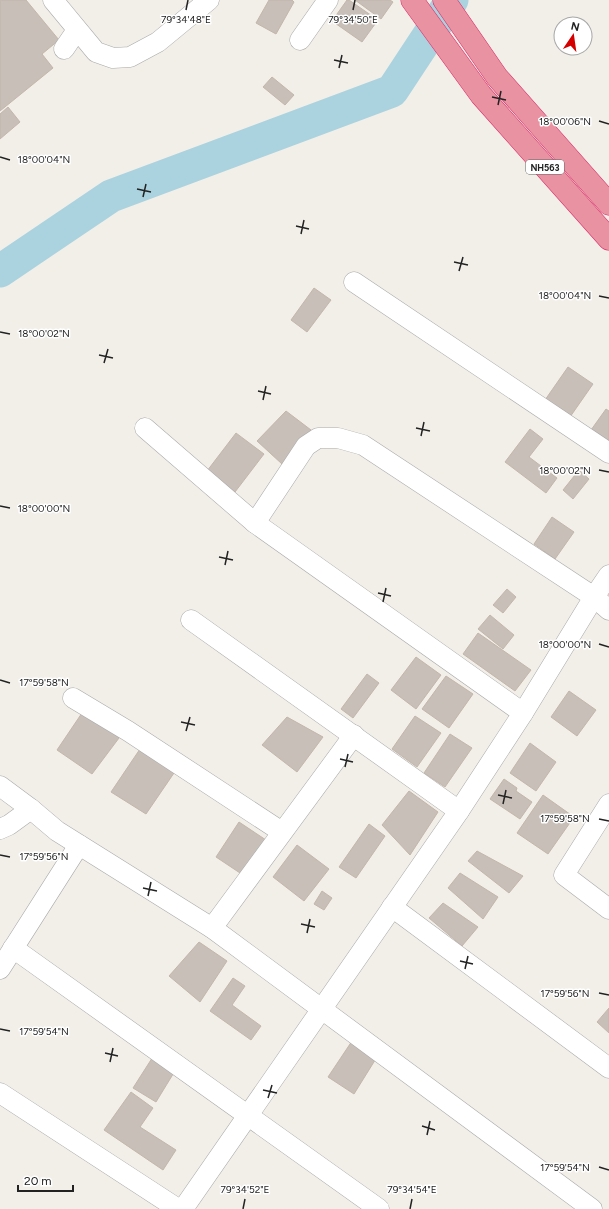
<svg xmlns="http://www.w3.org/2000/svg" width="609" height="1209" font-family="Figtree,sans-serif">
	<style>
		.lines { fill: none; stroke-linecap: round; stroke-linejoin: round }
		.river { stroke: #aad3df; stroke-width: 33 }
		.building { fill: #c7bfb8; stroke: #c4b6ab }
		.minor-casing { stroke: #a9a9a9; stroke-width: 21 }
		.highway-casing { stroke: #dc2a67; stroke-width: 23 }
		.minor { stroke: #fff; stroke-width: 20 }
		.highway { stroke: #e892a2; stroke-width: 22 }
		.ticks { fill: none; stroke: #222; stroke-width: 1.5 }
		.labels { text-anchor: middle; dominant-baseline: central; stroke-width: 3; stroke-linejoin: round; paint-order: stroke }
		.shield { fill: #fff; stroke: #646464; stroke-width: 1 }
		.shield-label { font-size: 9px; font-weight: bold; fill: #222 }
		.ticks-label { font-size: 10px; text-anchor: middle; fill: #222; stroke: #fff; stroke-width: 3; stroke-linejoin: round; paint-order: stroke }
	</style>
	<rect width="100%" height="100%" fill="#f2efe9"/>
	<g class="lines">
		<!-- river -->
		<path class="river" d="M0,271L111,196L392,91L452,0"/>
	</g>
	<!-- building -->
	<g class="building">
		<path d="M0,0H26L59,40L42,54L53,68L0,111Z"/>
		<path d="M269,0H292L294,2L276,34L256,23Z"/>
		<path d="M347,0H349L378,20L362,42L332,21Z"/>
		<path d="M355,0H390L393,2L381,19Z"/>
		<path d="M272,77L294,95L285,105L263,87Z"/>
		<path d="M8,107L20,122L0,139V114Z"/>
		<path d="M314,288L331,300L307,332L291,320Z"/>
		<path d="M568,367L593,384L570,417L545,400Z"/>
		<path d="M606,409L609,411V443L591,430Z"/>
		<path d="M286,411L311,430L282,464L257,441Z"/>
		<path d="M530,429L543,439L529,457L557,478L546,493L505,462Z"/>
		<path d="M236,433L264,454L235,492L207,471Z"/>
		<path d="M579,470L589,479L573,499L563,490Z"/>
		<path d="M552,517L574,532L555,559L534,544Z"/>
		<path d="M507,589L516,597L503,613L493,605Z"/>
		<path d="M490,615L514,635L503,649L478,629Z"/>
		<path d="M478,633L531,670L515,691L463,654Z"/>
		<path d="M416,657L441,675L416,709L391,690Z"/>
		<path d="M367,674L379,683L353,718L341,709Z"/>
		<path d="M446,676L473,694L449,728L422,709Z"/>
		<path d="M569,691L596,710L577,736L551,717Z"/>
		<path d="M84,710L119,738L92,774L57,750Z"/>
		<path d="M415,716L441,733L417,767L392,749Z"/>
		<path d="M287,717L323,737L297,772L262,745Z"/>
		<path d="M450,734L472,748L445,787L424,773Z"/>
		<path d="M530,743L556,762L536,791L510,773Z"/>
		<path d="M140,749L174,773L146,814L111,792Z"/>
		<path d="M504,779L517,788L516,791L532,802L520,819L490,799Z"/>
		<path d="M409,791L438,812L410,855L382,825Z"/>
		<path d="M543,795L574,817L548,854L517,833Z"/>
		<path d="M239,822L266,840L243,875L216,857Z"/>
		<path d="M369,824L385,836L356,878L339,867Z"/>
		<path d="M297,845L329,869L304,901L273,877Z"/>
		<path d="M477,851L523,876L509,893L468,861Z"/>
		<path d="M460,873L498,897L483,919L448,888Z"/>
		<path d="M322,891L332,898L324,910L314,904Z"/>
		<path d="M443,903L478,927L462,946L429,918Z"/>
		<path d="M199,942L227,961L200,1002L169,976Z"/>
		<path d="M233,978L245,986L232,1005L261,1026L251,1040L210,1011Z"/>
		<path d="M609,1008V1033L597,1022Z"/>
		<path d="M352,1041L377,1057L354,1094L328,1077Z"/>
		<path d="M156,1052L178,1066L156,1102L133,1088Z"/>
		<path d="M131,1092L153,1108L140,1127L176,1150L163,1170L104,1130Z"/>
	</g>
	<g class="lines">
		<defs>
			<g id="minor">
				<path d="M53,0L96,52L113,58L130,57L158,42L209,0"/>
				<path d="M300,40L328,0"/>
				<path d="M64,49L77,30"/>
				<path d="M354,282L609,453"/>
				<path d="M145,428L255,523L523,713"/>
				<path d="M255,523L306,446L318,438H338L363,445L594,597L609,610"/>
				<path d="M191,620L459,811"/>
				<path d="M73,698L128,731L282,832"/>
				<path d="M0,786L31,809L57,831L212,928L592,1209"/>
				<path d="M609,804L564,875L609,909"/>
				<path d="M0,829L9,825L31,809"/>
				<path d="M392,907L609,1068"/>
				<path d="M212,928L354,735"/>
				<path d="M13,948L379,1209"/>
				<path d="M0,969L79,845"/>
				<path d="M0,1093L178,1209"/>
				<path d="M183,1209L459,811L523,713L594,597L609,575"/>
			</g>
			<g id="highway">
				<path d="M412,0L481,95L609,239"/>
				<path d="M444,0L497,77L609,204"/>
			</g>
		</defs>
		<!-- minor casing -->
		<use href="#minor" class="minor-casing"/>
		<!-- highway casing -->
		<use href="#highway" class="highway-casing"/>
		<!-- minor -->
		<use href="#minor" class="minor"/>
		<!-- highway -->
		<use href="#highway" class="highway"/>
	</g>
	<!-- ticks -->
	<path class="ticks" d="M186,10L188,0M353,10L355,0M334,60L348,63M339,68L342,55M492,97L506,100M498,105L501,91M599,121L609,124M0,157L10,160M137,189L151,192M143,197L146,184M296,226L309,229M301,234L304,220M454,262L468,265M459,271L463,257M599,296L609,298M0,332L10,334M99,355L113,358M104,363L108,349M258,391L271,394M263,400L266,386M416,428L430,431M421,436L424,422M599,470L609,472M0,506L10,508M219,557L233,560M225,565L228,551M378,593L391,596M383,602L386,588M599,644L609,647M0,680L10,683M181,722L195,725M186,731L190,717M340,759L353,762M345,767L348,754M498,795L512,798M503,804L506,790M599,819L609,821M0,855L10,857M143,888L157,891M148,896L151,882M301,924L315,927M307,933L310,919M460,961L473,964M465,969L468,956M599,993L609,995M0,1029L10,1031M105,1053L118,1056M110,1062L113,1048M263,1090L277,1093M268,1098L272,1085M422,1126L435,1130M427,1135L430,1121M599,1167L609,1170M243,1209L245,1199M410,1209L412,1199"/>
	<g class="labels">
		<!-- shield labels -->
		<rect class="shield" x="526" y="160" width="38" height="14" rx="3"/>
		<g class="shield-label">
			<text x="545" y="167">NH563</text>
		</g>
	</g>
	<g class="ticks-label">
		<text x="186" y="23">79°34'48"E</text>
		<text x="353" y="23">79°34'50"E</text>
		<text x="565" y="125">18°00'06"N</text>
		<text x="44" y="163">18°00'04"N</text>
		<text x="565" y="299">18°00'04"N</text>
		<text x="44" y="337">18°00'02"N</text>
		<text x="565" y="474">18°00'02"N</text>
		<text x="44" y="512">18°00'00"N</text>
		<text x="565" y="648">18°00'00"N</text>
		<text x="44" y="686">17°59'58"N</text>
		<text x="565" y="822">17°59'58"N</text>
		<text x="44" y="860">17°59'56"N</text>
		<text x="565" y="997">17°59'56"N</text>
		<text x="44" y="1035">17°59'54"N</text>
		<text x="565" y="1171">17°59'54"N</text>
		<text x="245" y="1193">79°34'52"E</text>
		<text x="412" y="1193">79°34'54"E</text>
	</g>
	<!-- north arrow -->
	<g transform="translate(573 36) rotate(13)"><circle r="19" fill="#ffffff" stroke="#a7a7a7"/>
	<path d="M0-3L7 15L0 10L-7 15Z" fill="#d40000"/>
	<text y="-6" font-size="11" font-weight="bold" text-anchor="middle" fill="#222222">N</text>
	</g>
	<!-- scale -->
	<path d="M18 1185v6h55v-6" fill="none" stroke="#222222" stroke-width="2"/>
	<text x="24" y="1185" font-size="12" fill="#222222" stroke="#ffffff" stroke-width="3" paint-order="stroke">20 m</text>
</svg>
